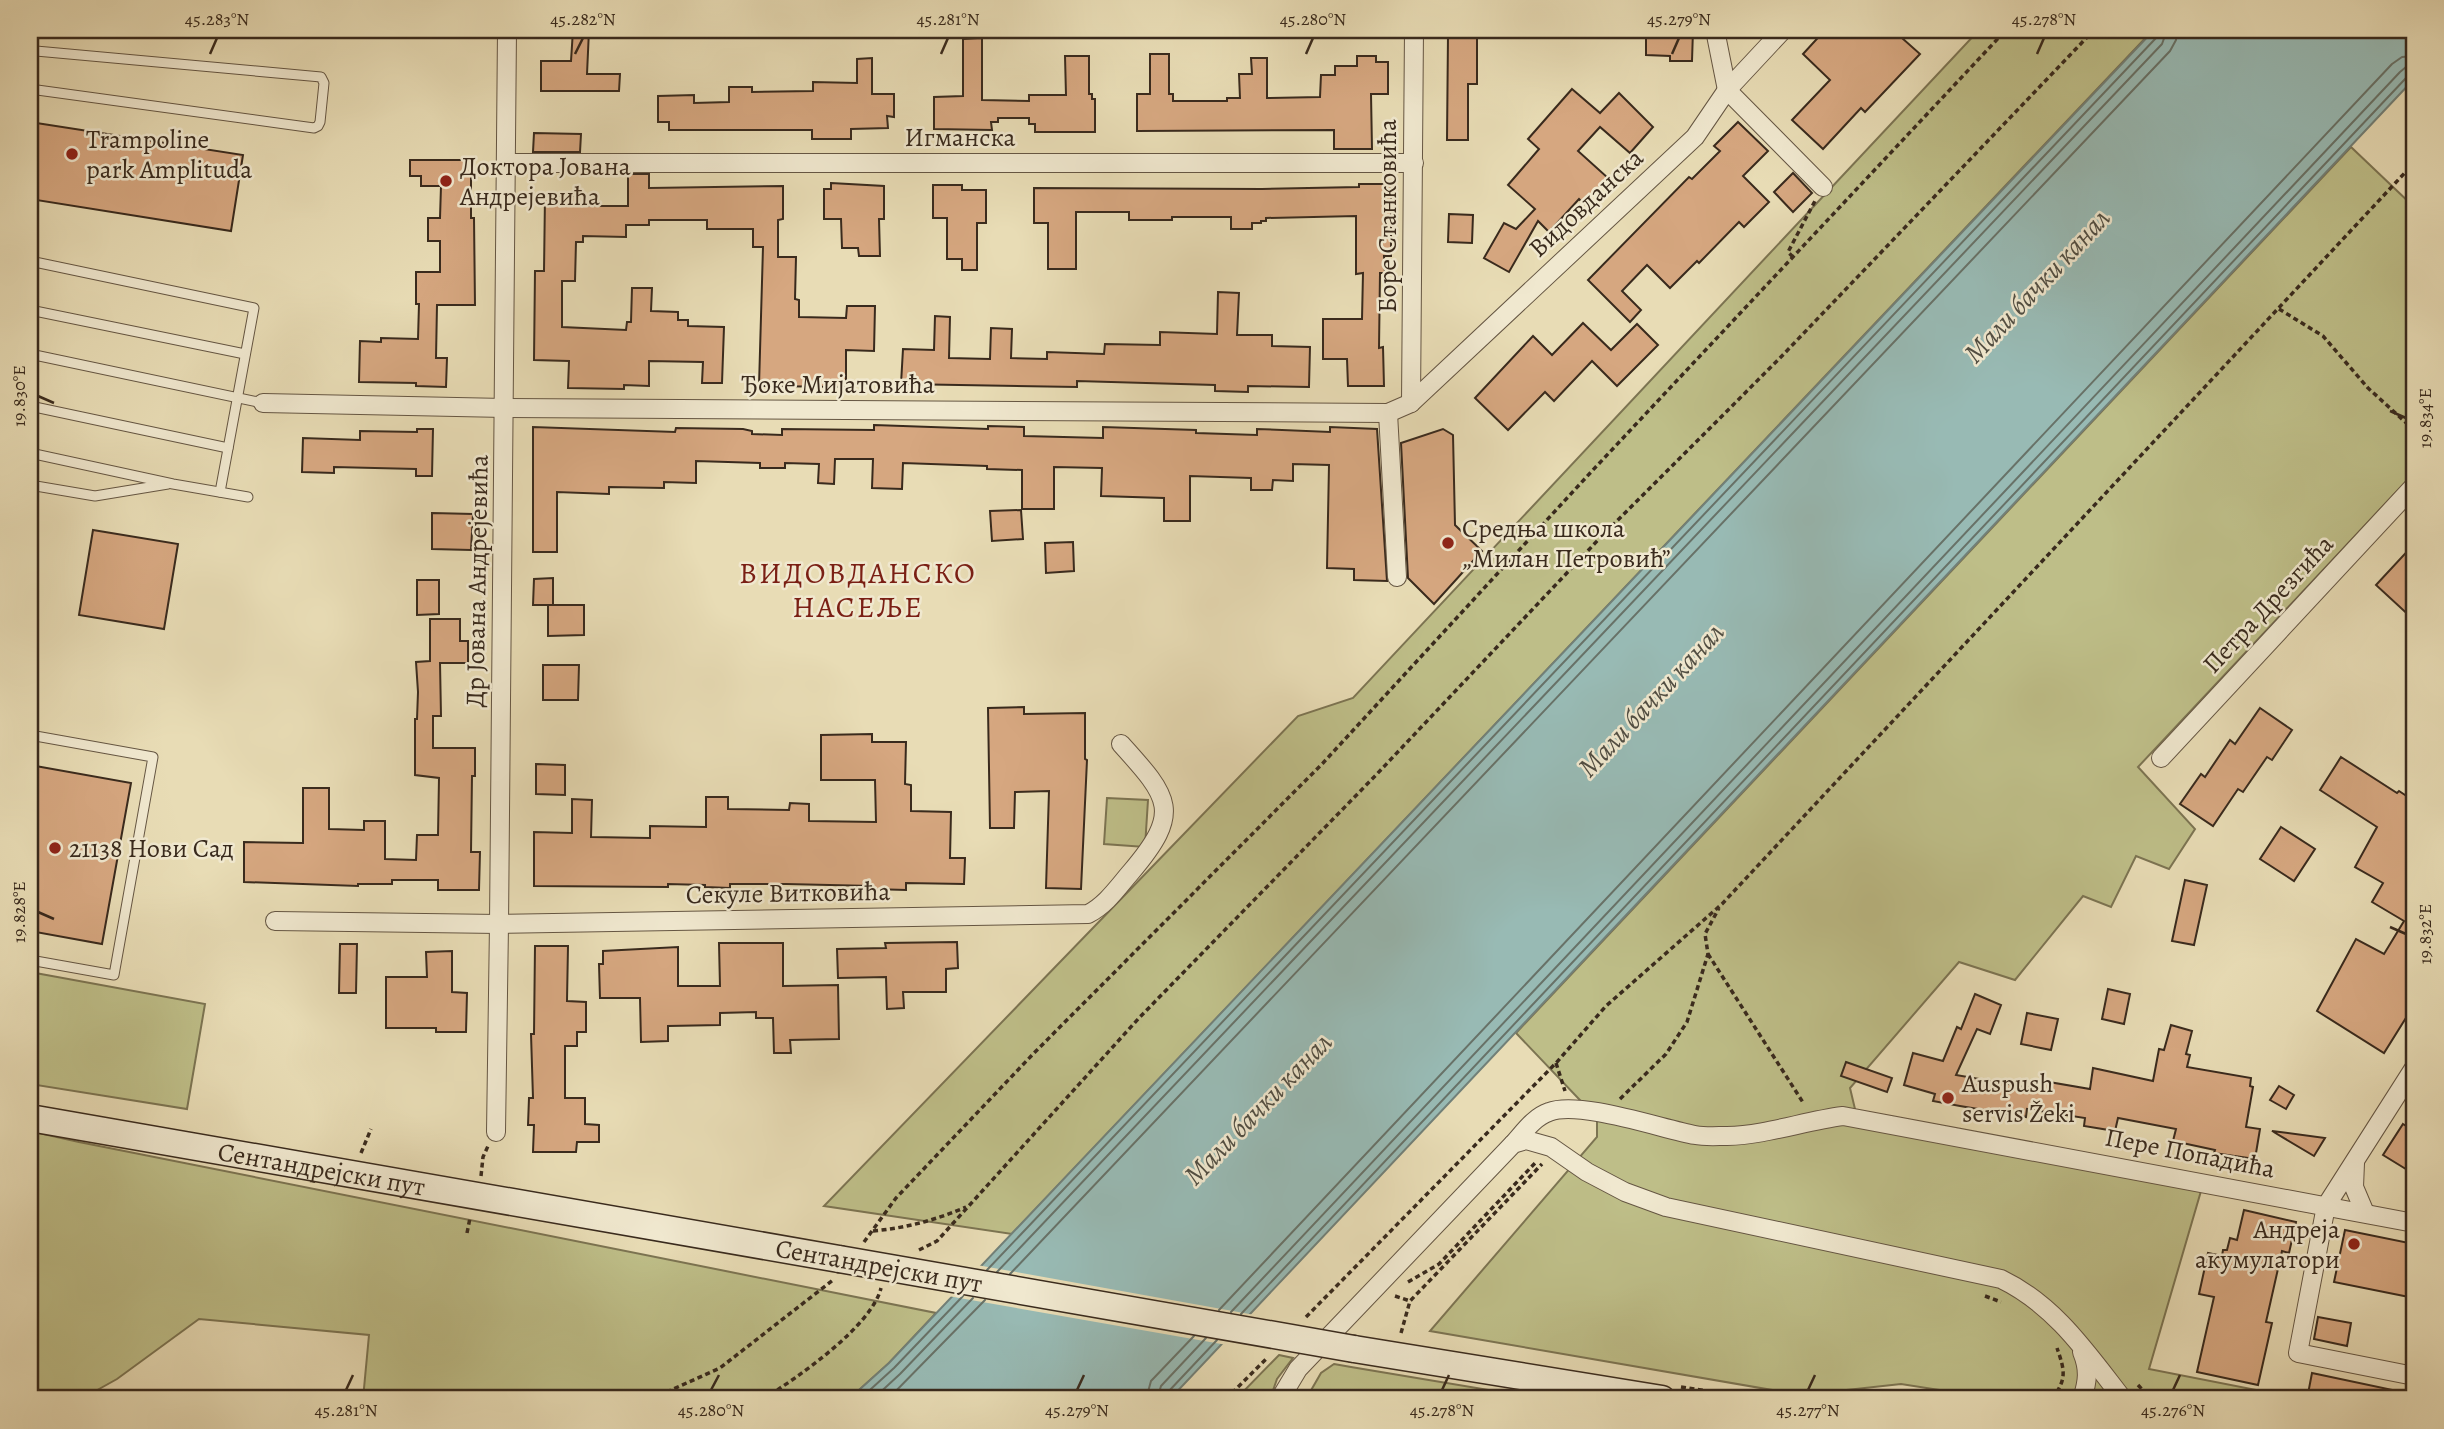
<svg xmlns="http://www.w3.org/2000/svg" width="2444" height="1429" font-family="Alegreya,serif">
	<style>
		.green { fill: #bebe88; stroke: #7c7452; stroke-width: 2 }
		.water { fill: #98bab4; stroke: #728078; stroke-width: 2 }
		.pier { fill: #e8dcb5 }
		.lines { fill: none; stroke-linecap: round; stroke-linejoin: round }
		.shore { stroke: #687268; stroke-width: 2 }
		.building { fill: #d6a780; stroke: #392a1d; stroke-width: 2 }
		.lane-casing { stroke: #655643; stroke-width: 11 }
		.street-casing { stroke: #655643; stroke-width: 20 }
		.secondary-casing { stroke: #392a1d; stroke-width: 29 }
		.path { stroke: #392a1d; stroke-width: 3.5; stroke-dasharray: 5 3.5; stroke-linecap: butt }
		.lane { stroke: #f0e8cf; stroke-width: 9 }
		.street { stroke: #f0e8cf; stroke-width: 18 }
		.secondary { stroke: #f0e8cf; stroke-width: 26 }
		.secondary-bridge-casing { stroke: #392a1d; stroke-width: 29; stroke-linecap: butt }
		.secondary-bridge { stroke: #f0e8cf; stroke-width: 26 }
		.ticks { fill: none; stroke: #392a1d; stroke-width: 2.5 }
		.poi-dot { fill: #8f2418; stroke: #f0e8cf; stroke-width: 2.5 }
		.labels { text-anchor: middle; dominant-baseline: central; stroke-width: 5; stroke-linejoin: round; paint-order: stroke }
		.street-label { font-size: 26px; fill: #392a1d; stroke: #f0e8cf }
		.poi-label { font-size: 26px; fill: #392a1d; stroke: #f0e8cf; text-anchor: start }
		.water-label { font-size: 28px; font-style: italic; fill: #514e43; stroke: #f0e8cf }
		.quarter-label { font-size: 30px; letter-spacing: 2px; fill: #7a1f14; stroke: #f0e8cf }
		.neatline { fill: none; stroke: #392a1d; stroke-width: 2.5 }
		.ticks-label { font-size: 18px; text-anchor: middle; fill: #392a1d }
	</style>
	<rect width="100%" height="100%" fill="#e8dcb5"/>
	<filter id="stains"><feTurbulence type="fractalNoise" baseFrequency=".00286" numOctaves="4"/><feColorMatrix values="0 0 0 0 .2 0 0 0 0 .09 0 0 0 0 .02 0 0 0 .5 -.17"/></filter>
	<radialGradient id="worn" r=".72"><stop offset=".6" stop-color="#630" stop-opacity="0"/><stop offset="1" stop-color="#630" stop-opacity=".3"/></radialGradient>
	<!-- green -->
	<g class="green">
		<path d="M1979,30H2153L1012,1234L824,1206L1298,716L1353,698Z"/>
		<path d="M2351,147L2414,207V473L2138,767L2195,829L2169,869L2136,856L2111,907L2083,896L2015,980L1959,962L1850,1088L1859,1126L2201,1191L2149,1369L2282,1395V1399H1997L1901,1384L1801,1395L1430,1331L1597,1137V1118L1516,1033Z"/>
		<path d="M1107,798L1148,800L1145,847L1104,844Z"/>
		<path d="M30,972L205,1004L187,1109L30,1084Z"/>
		<path d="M30,1131L79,1142L936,1313L889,1363L849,1399H363L369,1335L199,1319L117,1379L92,1393L93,1399H30Z"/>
		<path d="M1279,1355L1293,1358L1277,1379L1270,1399H1236Z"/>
		<path d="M1334,1364L1351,1367L1542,1399H1306L1321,1373Z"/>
	</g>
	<!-- water -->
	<path class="water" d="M2154,30H2414V79L1170,1399H849L889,1363Z"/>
	<!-- pier -->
	<path class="pier" d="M977,1265L1255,1315L1227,1345L948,1296Z"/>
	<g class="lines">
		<!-- shore -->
		<g class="shore">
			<path d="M987,1270L2156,38L2158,30"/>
			<path d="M997,1272L2162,44L2167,30"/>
			<path d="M1010,1274L2170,51L2176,40L2177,30"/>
			<path d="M1219,1310L2392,64L2402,57L2414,56"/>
			<path d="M1231,1312L2400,72L2406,67L2414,66"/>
			<path d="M1241,1314L2406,78L2414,75"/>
			<path d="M860,1399L894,1368L963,1296"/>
			<path d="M873,1399L900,1374L973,1298"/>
			<path d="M888,1399L985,1300"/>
			<path d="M1146,1399L1151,1381L1194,1336"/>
			<path d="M1157,1399L1161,1386L1206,1338"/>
			<path d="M1166,1399L1168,1392L1217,1340"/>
		</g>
	</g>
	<!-- building -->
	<g class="building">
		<path d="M573,30H589L587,74H620L619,91H541V61H571Z"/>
		<path d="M1656,30H1693L1692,61H1670V56L1646,55V35H1656Z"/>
		<path d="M1825,30H1893L1920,54L1865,112L1861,108L1823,149L1792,120L1830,80L1803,54Z"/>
		<path d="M1448,35L1477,36V84H1468V140H1447Z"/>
		<path d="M982,38V100L1029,101V95H1066L1065,56H1089V94H1092V99H1095V132H1035V124H1029V118H998V122H991L992,130L934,129V97L963,96V39Z"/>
		<path d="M1150,54H1169V94H1173V101H1227V98H1240L1239,74H1252L1251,58H1267V98L1320,97L1321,75H1335V66H1357V56H1376V62H1388V94H1371L1372,149H1334V130L1137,131V94H1150Z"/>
		<path d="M872,58V94H894V117L887,116L888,128L851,129V139H812V130H669V122H658V96L694,95V103L729,102V87H752V92L813,91V82L857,83V59Z"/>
		<path d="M1572,89L1600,113L1619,93L1653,127L1630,153L1600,127L1578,151L1608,178L1584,204L1579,199L1549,232L1538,221L1509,272L1484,258L1504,223L1516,229L1535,209L1508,185L1539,149L1528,139Z"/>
		<path d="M30,122L243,155L231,231L30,199Z"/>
		<path d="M1738,122L1768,151L1743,176L1769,202L1744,227L1739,222L1699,263L1697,261L1670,288L1647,265L1622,291L1641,310L1630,322L1588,280L1689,177L1692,179L1720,151L1714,146Z"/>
		<path d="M534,133L581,134L580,152H533Z"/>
		<path d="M410,160H471V218H474L475,305H437L436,358H447L446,387L416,386V383L359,382L360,341L381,342V338L418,339L419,304H416V272H440V241H428V218H440L441,186H421V176H410Z"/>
		<path d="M1793,173L1812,193L1793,212L1774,192Z"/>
		<path d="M628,174H649V188L783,186V219L778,220V257H796L795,299L799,300V317L846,318L847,306H875L874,351L846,350V387L759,386L763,247H753V229H707V220H649V225H626V237L583,236V242H576L575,281H562V327L626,330L627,322H631L632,288H652L651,311L678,312V320H688V326L724,327L722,383H702L703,362L649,361V386L624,385V389L568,388L569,361L534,360L535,271H544L545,196H576V206H628Z"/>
		<path d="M831,183L884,186V219H879L880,256H859L858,248H842L841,219H824V189H831Z"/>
		<path d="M1359,184H1391V256H1384L1385,273H1380L1379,348L1383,347L1384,386H1348L1347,359H1323V319H1362L1363,273L1356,274V216L1266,218V221H1261V223H1252V229H1231V217H1172V220H1129V212H1076V269H1048V223H1034V188L1262,189L1359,187Z"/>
		<path d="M933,185H962V190H986V223H977V270H962V259H947V218H933Z"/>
		<path d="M1449,214L1473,215L1472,243L1448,242Z"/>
		<path d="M1218,292L1239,293L1237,335H1272V346L1310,347L1309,387L1248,386V392L1215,391V385L1077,381V387L901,384L903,349L934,350L935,316L950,317L949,358L990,359L991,328L1012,329L1011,358L1047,359V352L1104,354L1105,344L1160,345V332L1217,334Z"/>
		<path d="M1583,323L1611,350L1637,324L1658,345L1617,386L1592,361L1554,401L1545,392L1508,430L1475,398L1533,336L1552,355Z"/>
		<path d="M874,425L988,429V426L1024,427V436L1103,438V427L1196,430V433L1257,435V429L1330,432V427L1377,429L1387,581L1354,580V569L1327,568L1329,465L1293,464V481L1273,480L1272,490H1251V478L1190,476V521H1164V498L1101,496L1102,468L1054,467V509H1022V470L987,469V466L903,463L902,489L872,488L873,459H835L834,484L818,483L819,464L785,463V468H760V463L696,461V483L664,482V488L609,487V494L557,492V552H533V427L675,432L676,428L743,429L752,431V434L782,435V429L874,430Z"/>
		<path d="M417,429H433L432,476H416V469L334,467V473L302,472L303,438L360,440V431L417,432Z"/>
		<path d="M1443,429L1453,435L1455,525L1482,551L1434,604L1408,578L1401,443Z"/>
		<path d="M1021,510L1023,539L992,541L990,511Z"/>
		<path d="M432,513L473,514L471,550L432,549Z"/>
		<path d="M93,530L178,544L164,629L79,615Z"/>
		<path d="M1073,542L1074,571L1046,573L1045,543Z"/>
		<path d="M2414,544V620L2376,585Z"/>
		<path d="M553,578V605H533L534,579Z"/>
		<path d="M417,580H439V614L417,615Z"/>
		<path d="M548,605H584V635L548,636Z"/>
		<path d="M430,619H460V641H468V663H440L441,716H433V748H475V776H472L471,852H480L479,890H438V880H392V884H358V886L244,882V842L303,843V788H329V829L364,830V821H385V859L416,860L417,835H438L439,778L415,775V719H417L418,692L416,662L430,661Z"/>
		<path d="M543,665H579L578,700H543Z"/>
		<path d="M1024,707V714L1085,713V759L1087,760L1081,889L1046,888L1049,791L1015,792L1014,828H990L988,708Z"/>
		<path d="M2260,708L2292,730L2272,760L2267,757L2243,792L2238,789L2213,826L2180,804L2201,774L2205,777L2230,740L2235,744Z"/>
		<path d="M872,734V742H906L905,784L911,785V811L951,812L950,858H965L964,884L906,883V890L872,889V886L786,884H730V888L705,887V885L668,884V887L534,886V832L572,833V799L592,800L591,837L650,838V826L706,827V797H728V809L789,810L790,803L809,804V821L876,822L875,780H821V735Z"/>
		<path d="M2341,757L2397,793L2399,791L2414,801V1005L2384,1053L2317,1011L2356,939L2384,954L2404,921L2372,902L2383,883L2355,867L2377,827L2320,790Z"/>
		<path d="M536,764L565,765V795L536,794Z"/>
		<path d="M30,765L131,783L102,944L30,931Z"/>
		<path d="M2281,827L2315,849L2294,881L2260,859Z"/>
		<path d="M2185,880L2207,885L2194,945L2172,941Z"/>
		<path d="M957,942L958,968L946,969V992H903L904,1008L887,1009L886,977L838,978L837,949L886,948L885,943Z"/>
		<path d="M719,943H783V986L838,985L839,1039L790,1040L791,1053H774L773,1018H756V1012L720,1013V1025L668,1026V1041L641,1042L640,998H600L599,964H603V951L678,947V986H720Z"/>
		<path d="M340,944H357L356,993H339Z"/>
		<path d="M535,946H568L567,1001L586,1002V1032H577V1046H565V1098H585V1124L599,1125V1142H577L576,1152H533L534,1125H528L529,1098H533L531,1034H534Z"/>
		<path d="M452,951V992L467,993L466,1032H436V1028H386V977H427L426,952Z"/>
		<path d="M2108,989L2130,994L2124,1024L2102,1019Z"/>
		<path d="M1975,994L2001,1005L1990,1034L1977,1029L1956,1075L2042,1090L2043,1081L2090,1089L2093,1068L2153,1081L2159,1049L2164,1050L2171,1025L2192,1031L2186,1054L2190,1055L2187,1067L2251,1078L2250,1086L2253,1087L2246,1127L2260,1129L2255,1159L2214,1153L2215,1150L2173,1141L2176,1129L2118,1118L2115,1131L2084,1126L2085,1118L2027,1109L2026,1117L1960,1106L1933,1101L1935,1094L1904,1085L1913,1053L1943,1061L1957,1027L1961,1029Z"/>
		<path d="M2027,1013L2058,1019L2051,1050L2021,1044Z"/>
		<path d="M1846,1062L1892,1078L1887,1092L1841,1076Z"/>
		<path d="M2279,1086L2294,1095L2286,1109L2270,1100Z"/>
		<path d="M2403,1124L2414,1131V1174L2383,1155Z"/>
		<path d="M2272,1131L2325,1138L2314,1156Z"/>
		<path d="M2244,1210L2296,1222L2289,1253L2282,1251L2266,1322L2272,1323L2258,1385L2197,1372L2214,1297L2199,1294L2208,1253L2222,1256L2223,1250H2227L2230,1238L2237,1240Z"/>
		<path d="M2345,1230L2414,1244V1298L2334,1282Z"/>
		<path d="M2318,1317L2351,1323L2347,1346L2314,1339Z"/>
		<path d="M2312,1373L2402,1392L2401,1399H2307Z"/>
	</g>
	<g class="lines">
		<defs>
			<g id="lane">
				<path d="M30,53L36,51L321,77L324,83L320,122L318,126L314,128L30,89"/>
				<path d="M30,261L254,308L220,492"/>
				<path d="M30,310L245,354"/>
				<path d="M30,354L263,403"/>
				<path d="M30,406L228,448"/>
				<path d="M30,453L173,484L248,497"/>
				<path d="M30,485L95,496L168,484"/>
				<path d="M30,735L153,757L114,975L30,960"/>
			</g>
			<g id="street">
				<path d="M1715,30L1727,90L1823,187"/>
				<path d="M506,163H1414"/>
				<path d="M263,403L505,408L1388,413L1411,403L1695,137L1727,90L1783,30"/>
				<path d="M1411,403L1414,30"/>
				<path d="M1388,413L1397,577"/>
				<path d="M2161,758L2414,486"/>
				<path d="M275,921L499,924L1088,914C1106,905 1118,887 1131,872C1182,812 1170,798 1121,744"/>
				<path d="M2414,1068L2326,1206L2298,1353L2414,1376"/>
				<path d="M496,1132L499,924L507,30"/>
				<path d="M1513,1144C1524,1132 1534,1117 1549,1112C1579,1100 1662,1129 1695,1135C1705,1137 1717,1136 1727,1136C1767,1135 1804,1121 1843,1116L2414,1223"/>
				<path d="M2355,1163L2354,1187L2365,1213"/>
				<path d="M2082,1352C2089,1369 2088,1381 2082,1399"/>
				<path d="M1280,1399L1298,1369L1513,1144L1526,1140L1551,1147L1587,1172L1625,1192L1666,1207L2001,1279C2055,1305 2087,1353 2123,1399"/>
			</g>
			<g id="secondary">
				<path id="s1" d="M30,1118L839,1259"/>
				<path d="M1354,1349L1662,1399"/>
			</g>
		</defs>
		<!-- lane casing -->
		<use href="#lane" class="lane-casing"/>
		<!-- street casing -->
		<use href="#street" class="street-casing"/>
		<!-- secondary casing -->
		<use href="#secondary" class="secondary-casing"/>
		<!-- path -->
		<g class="path">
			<path d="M1793,257L1788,252L1815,201"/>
			<path d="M2279,309L2323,336L2368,388L2414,430"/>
			<path d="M1708,954L1804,1104"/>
			<path d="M1556,1063L1565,1091"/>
			<path d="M1620,1099L1666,1054L1687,1022L1708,954L1705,934L1719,908"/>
			<path d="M361,1153L371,1129"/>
			<path d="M481,1176L483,1157L488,1146"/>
			<path d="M873,1231C906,1228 936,1220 966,1207"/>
			<path d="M467,1233L470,1218"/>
			<path d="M864,1242L896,1198L1035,1052L1323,763L1592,471L2006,30"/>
			<path d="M919,1250L937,1241L1139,1018L1376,775L1599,539L1779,359L2094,30"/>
			<path d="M1408,1282L1439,1264L1537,1161"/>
			<path d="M1395,1296L1410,1301"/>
			<path d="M1985,1296L2001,1302"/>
			<path d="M1306,1317L1556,1063L1606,1006L1722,904L2414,163"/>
			<path d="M1401,1333L1410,1301L1542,1164"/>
			<path d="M2138,1385L2151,1399"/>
			<path d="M1681,1387L1759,1399"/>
			<path d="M30,1390L73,1394L89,1399"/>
			<path d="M651,1399L720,1368L833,1280"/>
			<path d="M763,1399C796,1379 872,1326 881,1288"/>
			<path d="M1226,1399L1267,1358"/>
			<path d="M2052,1399C2067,1379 2065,1371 2057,1348"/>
		</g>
		<!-- lane -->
		<use href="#lane" class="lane"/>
		<!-- street -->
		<use href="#street" class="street"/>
		<!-- secondary -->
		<use href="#secondary" class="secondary"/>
		<defs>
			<path id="secondary-bridge" d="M839,1259L1354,1349"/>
		</defs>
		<!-- secondary-bridge casing -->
		<use href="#secondary-bridge" class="secondary-bridge-casing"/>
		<!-- secondary-bridge -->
		<use href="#secondary-bridge" class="secondary-bridge"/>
	</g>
	<!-- ticks -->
	<path class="ticks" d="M210,54L217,38M575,54L583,38M941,54L948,38M1306,54L1313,38M1672,54L1679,38M2037,54L2044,38M38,396L54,403M2390,411L2406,418M38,912L54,919M2390,927L2406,934M346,1390L353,1375M711,1390L719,1375M1077,1390L1084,1375M1442,1390L1449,1375M1808,1390L1815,1375M2173,1390L2180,1375"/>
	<!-- markers -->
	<g class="poi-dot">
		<circle cx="72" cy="154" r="7"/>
		<circle cx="446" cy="181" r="7"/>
		<circle cx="1448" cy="543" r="7"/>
		<circle cx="55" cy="848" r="7"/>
		<circle cx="1948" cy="1098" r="7"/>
		<circle cx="2354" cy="1244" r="7"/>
	</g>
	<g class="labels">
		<!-- street labels -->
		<g class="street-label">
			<text x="960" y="137">Игманска</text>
			<text transform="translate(1586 203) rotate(-43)">Видовданска</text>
			<text transform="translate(1387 216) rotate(-90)">Боре Станковића</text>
			<text x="838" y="384">Ђоке Мијатовића</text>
			<text transform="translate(477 581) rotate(-89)">Др Јована Андрејевића</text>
			<text transform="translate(2268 604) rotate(-47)">Петра Дрезгића</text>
			<text transform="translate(788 893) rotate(-1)">Секуле Витковића</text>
			<text transform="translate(2190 1153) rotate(11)">Пере Попадића</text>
			<text stroke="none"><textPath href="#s1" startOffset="296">Сентандрејски пут</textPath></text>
			<text transform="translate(879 1266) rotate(10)">Сентандрејски пут</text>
		</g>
		<!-- poi labels -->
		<g class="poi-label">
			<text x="86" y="139">Trampoline<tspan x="86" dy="30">park Amplituda</tspan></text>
			<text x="460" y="166">Доктора Јована<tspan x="460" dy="30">Андрејевића</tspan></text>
			<text x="1462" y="528">Средња школа<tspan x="1462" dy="30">„Милан Петровић”</tspan></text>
			<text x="69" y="848">21138 Нови Сад</text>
			<text x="1962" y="1083">Auspush<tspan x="1962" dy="30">servis Žeki</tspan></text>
			<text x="2340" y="1229" text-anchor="end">Андреја<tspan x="2340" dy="30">акумулатори</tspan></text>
		</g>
		<!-- water labels -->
		<g class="water-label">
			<text transform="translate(2037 286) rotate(-47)">Мали бачки канал</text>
			<text transform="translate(1651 700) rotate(-47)">Мали бачки канал</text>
			<text transform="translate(1258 1109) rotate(-46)">Мали бачки канал</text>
		</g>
		<!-- quarter labels -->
		<g class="quarter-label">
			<text x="858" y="573">ВИДОВДАНСКО<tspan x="858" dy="34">НАСЕЉЕ</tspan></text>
		</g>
	</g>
	<!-- margin -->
	<rect width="2444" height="1429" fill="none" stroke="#e8dcb5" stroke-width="77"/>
	<rect x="38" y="38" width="2368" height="1352" class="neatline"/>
	<g class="ticks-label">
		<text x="217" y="25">45.283°N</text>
		<text x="583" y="25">45.282°N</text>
		<text x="948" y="25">45.281°N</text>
		<text x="1313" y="25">45.280°N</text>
		<text x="1679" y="25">45.279°N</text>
		<text x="2044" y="25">45.278°N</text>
		<text transform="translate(19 396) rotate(-90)" y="6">19.830°E</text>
		<text transform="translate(2425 418) rotate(-90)" y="6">19.834°E</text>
		<text transform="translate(19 912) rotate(-90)" y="6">19.828°E</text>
		<text transform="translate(2425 934) rotate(-90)" y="6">19.832°E</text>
		<text x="346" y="1416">45.281°N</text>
		<text x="711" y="1416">45.280°N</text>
		<text x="1077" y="1416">45.279°N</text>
		<text x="1442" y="1416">45.278°N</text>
		<text x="1808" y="1416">45.277°N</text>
		<text x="2173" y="1416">45.276°N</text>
	</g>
	<rect width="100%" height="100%" filter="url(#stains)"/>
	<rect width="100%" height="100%" fill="url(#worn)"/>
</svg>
